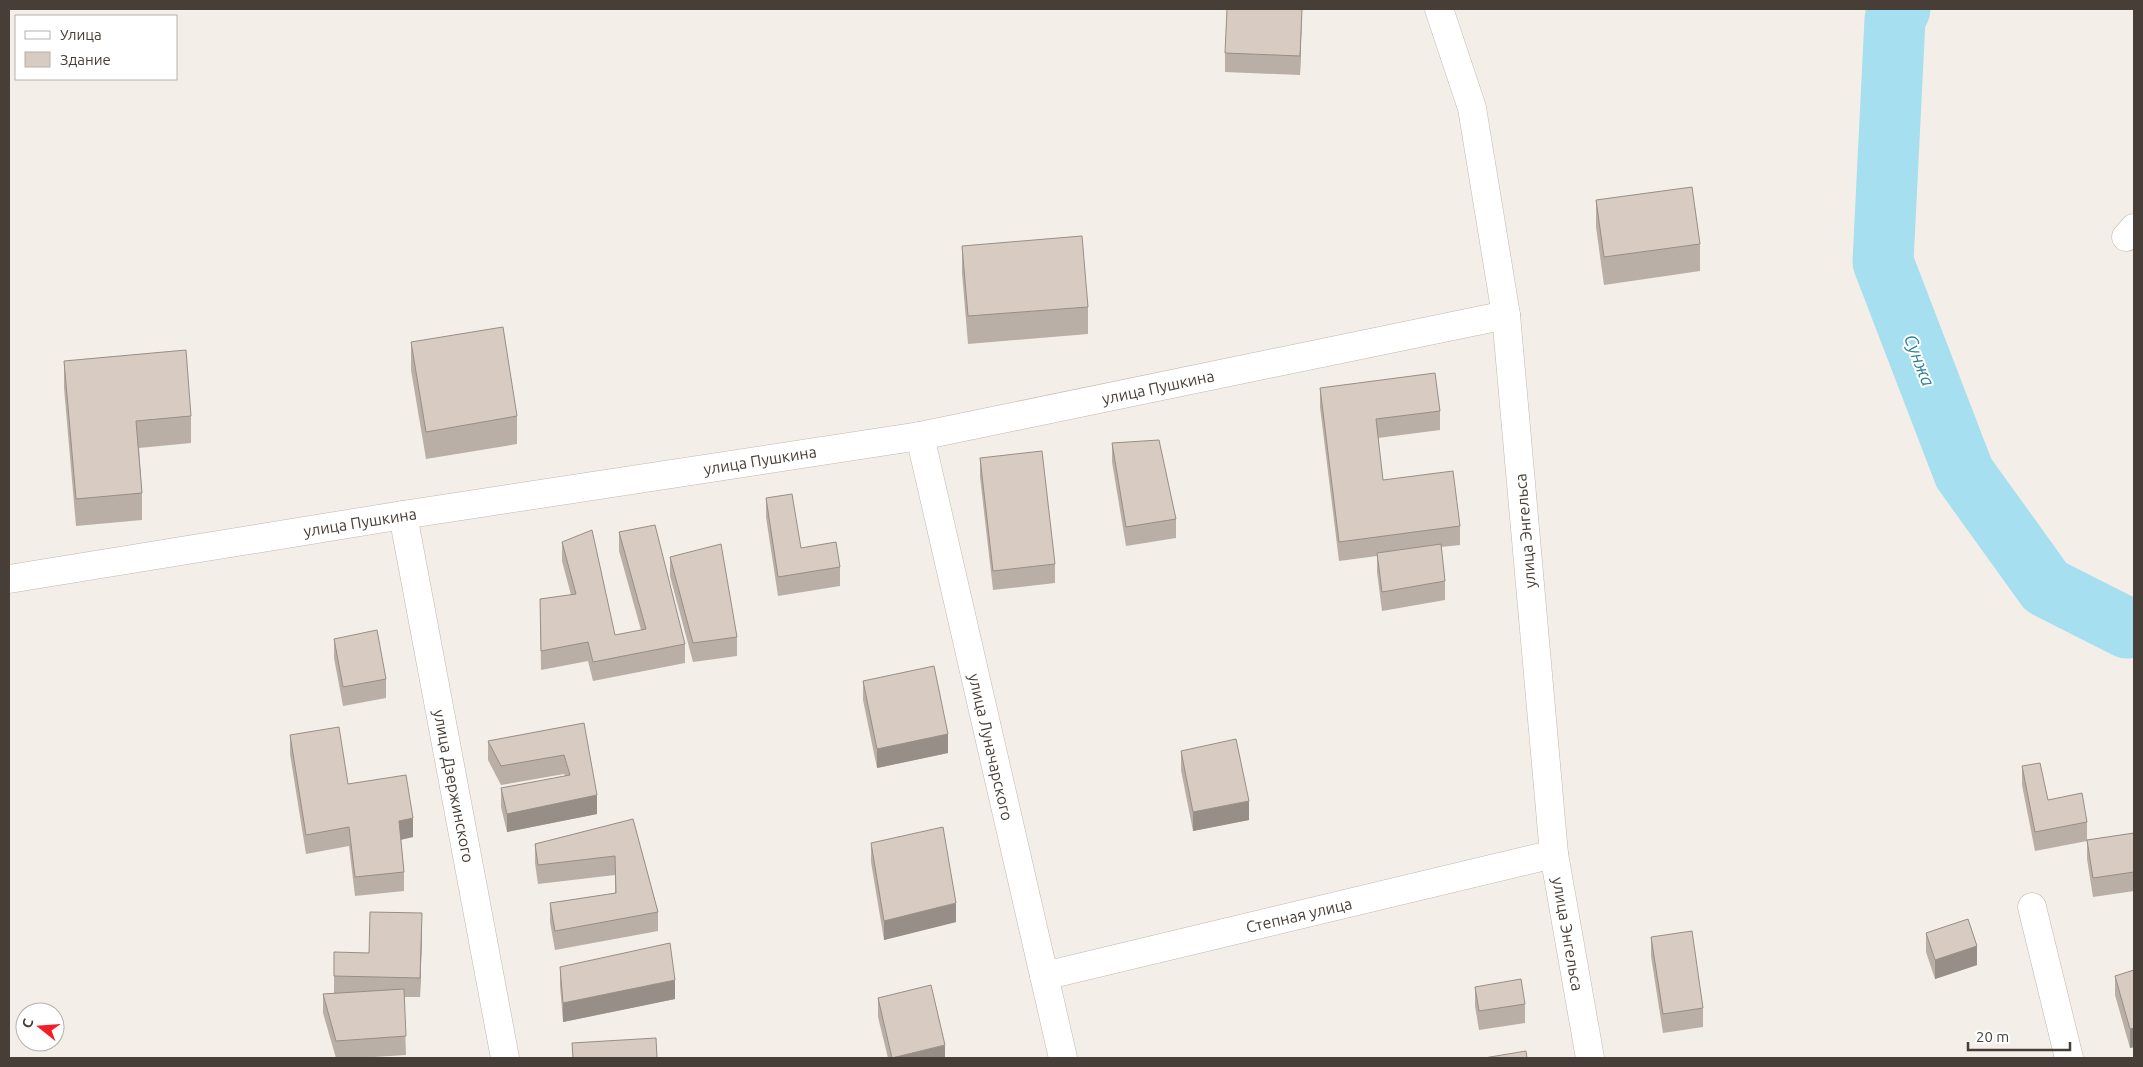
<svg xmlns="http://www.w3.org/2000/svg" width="2143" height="1067" font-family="Ubuntu,sans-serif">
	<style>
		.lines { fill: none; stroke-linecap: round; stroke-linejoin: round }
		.river { stroke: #a6dfef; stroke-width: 61 }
		.minor-casing { stroke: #c2b7ae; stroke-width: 29 }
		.minor { stroke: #fff; stroke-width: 28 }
		.wall { fill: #baafa6 }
		.shaded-wall { fill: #978e87 }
		.building { fill: #d8cbc1; stroke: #978e87 }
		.labels { text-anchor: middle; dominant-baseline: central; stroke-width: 4; stroke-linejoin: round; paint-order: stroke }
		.street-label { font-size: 16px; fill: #473e37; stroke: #fff }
		.water-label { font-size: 18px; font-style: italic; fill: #2c809a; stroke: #fff }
	</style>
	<rect width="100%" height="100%" fill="#f4eee8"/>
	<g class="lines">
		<!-- river -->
		<path class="river" d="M1900,9L1895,19L1883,262L1964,473L2046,587L2127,628L2134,627"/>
		<defs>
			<g id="minor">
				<path d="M1439,9L1472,108L1506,315L1554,854L1590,1058"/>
				<path d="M2126,237L2134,228"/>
				<path d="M920,436L1063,1058"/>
				<path d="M403,515L505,1058"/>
				<path d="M9,579L403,515L920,436L1506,315"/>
				<path d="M2032,907L2069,1058"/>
				<path d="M1044,976L1554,854"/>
			</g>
		</defs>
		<!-- minor casing -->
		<use href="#minor" class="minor-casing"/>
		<!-- minor -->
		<use href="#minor" class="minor"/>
	</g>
	<!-- wall -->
	<g class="wall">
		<path d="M1302,9L1300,75L1225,72V53Z"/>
		<path d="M1596,200L1700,244V271L1604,285L1596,227Z"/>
		<path d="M962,246L1088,307V334L968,344L962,273Z"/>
		<path d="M411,342L517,416V444L426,459L411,370Z"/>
		<path d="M64,361L191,416V443L139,448L142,493V520L76,526L64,388Z"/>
		<path d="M1320,388L1440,411V430L1378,438L1383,480L1460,526V545L1441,547L1445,581V600L1382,611L1377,572V556L1339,561L1320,407Z"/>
		<path d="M1112,443L1176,519V538L1126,546L1112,462Z"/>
		<path d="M980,458L1055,564V583L993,590L980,477Z"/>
		<path d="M766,498L801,548L840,567V586L778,596L766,517Z"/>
		<path d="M619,532L685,644V663L593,681L588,661L541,670L540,599L571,595L562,561V542L615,635L641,630L619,551Z"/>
		<path d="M670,557L737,637V656L693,662L670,576Z"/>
		<path d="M334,639L386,679V698L343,706L334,658Z"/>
		<path d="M863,681L948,753L877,768L863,700Z"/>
		<path d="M584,723L597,814L507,832L501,807V788L565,776L564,774L501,785L488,760V741Z"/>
		<path d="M290,735L348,784L413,837L401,840L404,872V891L355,896L349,846L306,854L290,754Z"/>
		<path d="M1181,751L1249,820L1193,831L1181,770Z"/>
		<path d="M2022,766L2048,800L2087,822V840L2134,833V891L2093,897L2087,859V841L2035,851L2022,785Z"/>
		<path d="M633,819L658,912V931L555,950L550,922V903L615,893V875L538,884L535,863V844Z"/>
		<path d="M871,843L956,922L884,940L871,862Z"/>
		<path d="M9,909L10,921V940H9Z"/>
		<path d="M422,932L420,997H404L406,1055L358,1058H336L323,1013V994L334,993V976L369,953Z"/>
		<path d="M1926,933L1977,965L1935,979L1926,952Z"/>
		<path d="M1651,937L1703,1008V1027L1663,1033L1651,956Z"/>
		<path d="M560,967L675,999L563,1022L560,986Z"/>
		<path d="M2134,970V1047L2130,1048L2115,995V976Z"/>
		<path d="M1475,987L1525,1004V1023L1479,1030L1475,1006Z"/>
		<path d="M878,998L945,1058H888L878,1017Z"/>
	</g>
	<!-- shaded-wall -->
	<g class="shaded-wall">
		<path d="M1302,9L1300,75V56Z"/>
		<path d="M948,734V753L877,768V749Z"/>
		<path d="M597,795V814L507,832V814Z"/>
		<path d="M1249,801V820L1193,831V812Z"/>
		<path d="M413,818V837L399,840V821Z"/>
		<path d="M956,903V922L884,940V921Z"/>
		<path d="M422,913V932L420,997V978Z"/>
		<path d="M1977,946V965L1935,979V960Z"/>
		<path d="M675,980V999L563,1022V1003Z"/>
		<path d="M2134,1028V1047L2130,1048V1029Z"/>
		<path d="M945,1045V1058H892Z"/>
	</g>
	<!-- building -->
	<g class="building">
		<path d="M1227,9H1302L1300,56L1225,53Z"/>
		<path d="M1692,187L1700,244L1604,257L1596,200Z"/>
		<path d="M1082,236L1088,307L968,316L962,246Z"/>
		<path d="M503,327L517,416L426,432L411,342Z"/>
		<path d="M186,350L191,416L136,421L142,493L76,499L64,361Z"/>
		<path d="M1435,373L1440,411L1376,419L1383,480L1453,471L1460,526L1339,542L1320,388Z"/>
		<path d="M1159,440L1176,519L1126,527L1112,443Z"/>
		<path d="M1042,451L1055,564L993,571L980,458Z"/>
		<path d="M792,494L801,548L836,542L840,567L778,577L766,498Z"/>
		<path d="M655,525L685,644L593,662L588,642L541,651L540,599L576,594L562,542L592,530L615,635L646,629L619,532Z"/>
		<path d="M721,544L737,637L693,643L670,557Z"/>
		<path d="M1441,544L1445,581L1382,592L1377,553Z"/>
		<path d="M377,630L386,679L343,687L334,639Z"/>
		<path d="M934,666L948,734L877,749L863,681Z"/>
		<path d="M584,723L597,795L507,814L501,788L570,775L564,755L501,766L488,741Z"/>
		<path d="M339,727L348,784L406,775L413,818L399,821L404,872L355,877L349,827L306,835L290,735Z"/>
		<path d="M1236,739L1249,801L1193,812L1181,751Z"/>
		<path d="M2040,763L2048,800L2082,793L2087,822L2035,832L2022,766Z"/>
		<path d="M633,819L658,912L555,931L550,903L616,893L615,856L538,865L535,844Z"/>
		<path d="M943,827L956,903L884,921L871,843Z"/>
		<path d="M2134,833V872L2093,878L2087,840Z"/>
		<path d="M370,912L422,913L420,978L334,976V952L369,953Z"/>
		<path d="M1968,919L1977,946L1935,960L1926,933Z"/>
		<path d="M1692,931L1703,1008L1663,1014L1651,937Z"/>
		<path d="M670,943L675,980L563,1003L560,967Z"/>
		<path d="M2134,970V1028L2130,1029L2115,976Z"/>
		<path d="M1521,979L1525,1004L1479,1011L1475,987Z"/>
		<path d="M931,985L945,1045L892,1058L878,998Z"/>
		<path d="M404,989L406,1036L336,1041L323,994Z"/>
		<path d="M656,1038L657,1058H573L572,1043Z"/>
		<path d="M1526,1051L1527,1058H1484Z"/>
	</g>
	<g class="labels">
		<!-- street labels -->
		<g class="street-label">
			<text transform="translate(1158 387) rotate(-12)">улица Пушкина</text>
			<text transform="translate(760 460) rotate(-9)">улица Пушкина</text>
			<text transform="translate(360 522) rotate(-9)">улица Пушкина</text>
			<text transform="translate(1525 531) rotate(-95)">улица Энгельса</text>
			<text transform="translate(991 747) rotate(77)">улица Луначарского</text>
			<text transform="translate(454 786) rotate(79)">улица Дзержинского</text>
			<text transform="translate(1299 915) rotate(-13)">Степная улица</text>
			<text transform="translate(1568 934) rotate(80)">улица Энгельса</text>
		</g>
		<!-- water labels -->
		<g class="water-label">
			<text transform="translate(1920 360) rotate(69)">Сунжа</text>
		</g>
	</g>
	<!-- border -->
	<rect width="2143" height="1067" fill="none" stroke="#473e37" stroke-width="20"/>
	<!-- legend -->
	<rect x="15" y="15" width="162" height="65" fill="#ffffff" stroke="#b5b2af"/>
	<rect x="25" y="31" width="25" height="8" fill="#ffffff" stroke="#b5b2af"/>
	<text x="60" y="40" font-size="15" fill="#473e37">Улица</text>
	<rect x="25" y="52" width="25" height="15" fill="#d8cbc1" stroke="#b5b2af"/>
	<text x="60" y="65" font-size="15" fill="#473e37">Здание</text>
	<!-- north arrow -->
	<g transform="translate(40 1027) rotate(287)"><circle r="24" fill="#ffffff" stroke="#b5b2af"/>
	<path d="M0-4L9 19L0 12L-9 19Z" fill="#f71d25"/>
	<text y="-8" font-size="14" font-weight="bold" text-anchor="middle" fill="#473e37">С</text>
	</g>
	<!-- scale -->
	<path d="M1968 1042v8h102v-8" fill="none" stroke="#473e37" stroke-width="2.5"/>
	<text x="1976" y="1042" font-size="15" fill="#473e37" stroke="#ffffff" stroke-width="4" paint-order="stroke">20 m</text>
</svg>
